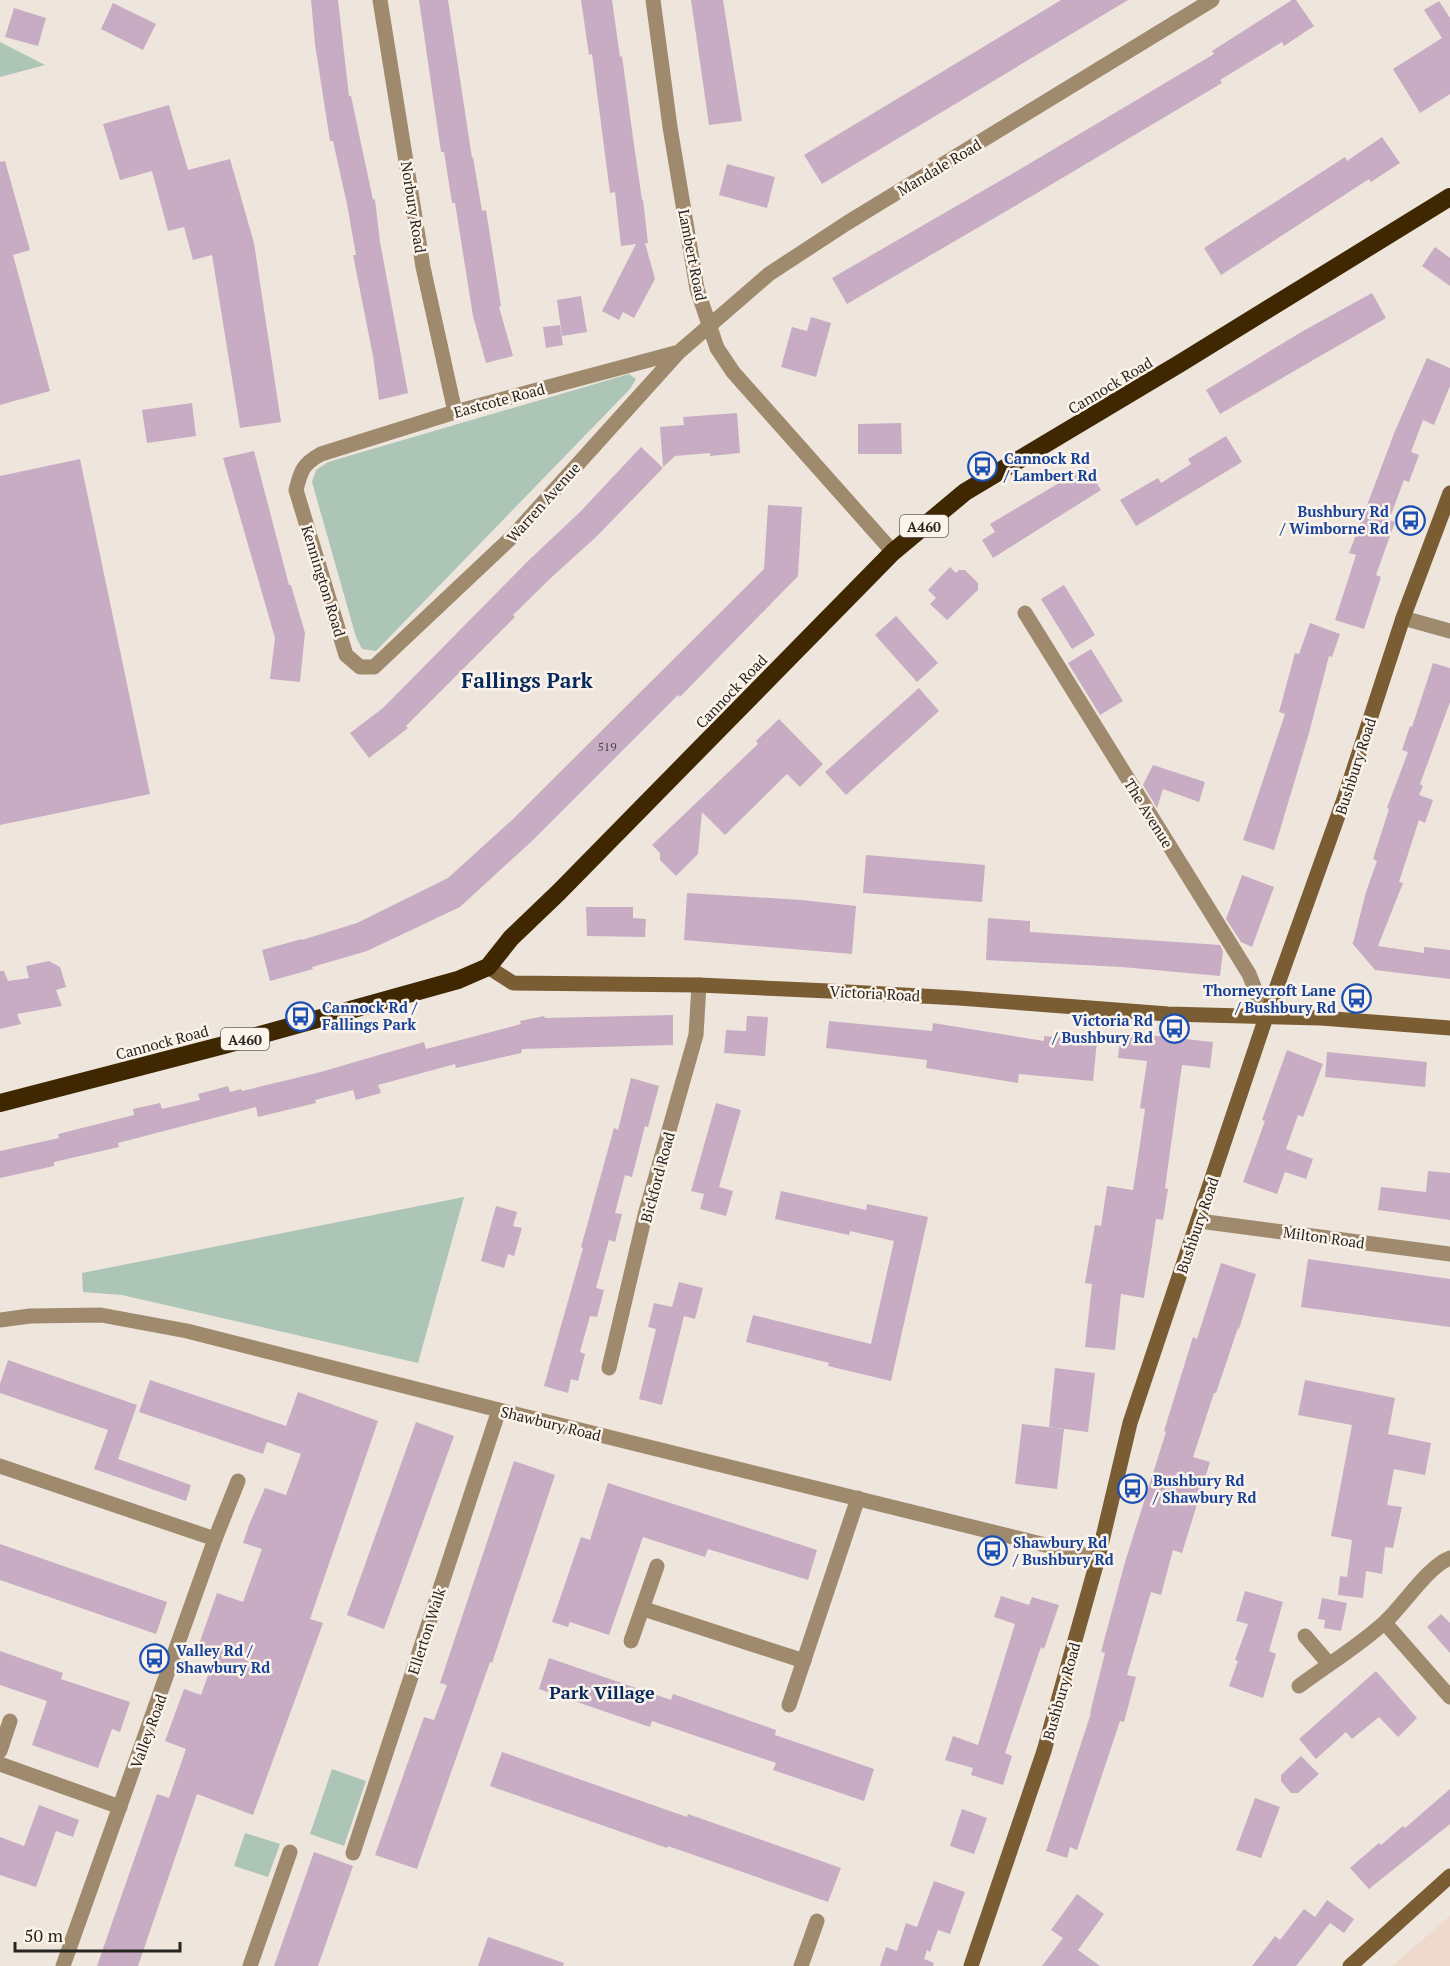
<svg xmlns="http://www.w3.org/2000/svg" width="1450" height="1966" font-family="'PT Serif',serif">
	<style>
		.education { fill: #efd9cc }
		.green { fill: #acc5b6 }
		.building { fill: #c7acc3 }
		.lines { fill: none; stroke-linecap: round; stroke-linejoin: round }
		.street { stroke: #9f8a6e; stroke-width: 15 }
		.secondary { stroke: #7b5d33; stroke-width: 15 }
		.highway { stroke: #3f2801; stroke-width: 18 }
		.labels { text-anchor: middle; dominant-baseline: central; stroke-width: 5; stroke-linejoin: round; paint-order: stroke }
		.number-label { font-size: 12px; fill: #50474a }
		.shield { fill: #fcf3ea; stroke: #68635d; stroke-width: 1.5 }
		.shield-label { font-size: 14px; font-weight: bold; fill: #282521 }
		.street-label { font-size: 15px; fill: #282521; stroke: #fcf3ea }
		.transit-label { font-size: 15px; font-weight: bold; fill: #164399; stroke: #fcf3ea; text-anchor: start }
		.quarter-label { font-size: 18px; font-weight: bold; fill: #05295c; stroke: #fcf3ea }
		.district-label { font-size: 21px; font-weight: bold; fill: #05295c; stroke: #fcf3ea }
	</style>
	<rect width="100%" height="100%" fill="#eee6dd"/>
	<!-- education -->
	<path class="education" d="M1450,1916V1966H1392Z"/>
	<!-- green -->
	<g class="green">
		<path d="M0,42L45,65L0,77Z"/>
		<path d="M629,374L636,379L630,389L376,651L362,649L356,637L312,482L316,470L328,462Z"/>
		<path d="M464,1197L418,1363L122,1295L83,1292L82,1273Z"/>
		<path d="M332,1769L366,1781L344,1846L310,1834Z"/>
		<path d="M245,1833L280,1844L268,1877L234,1866Z"/>
	</g>
	<!-- building -->
	<g class="building">
		<path d="M311,0H338L349,96H351L373,200L375,199L380,242L408,393L379,400L373,356L353,255H356L347,204L333,141H330L315,44Z"/>
		<path d="M419,0H448L472,158L473,157L482,211L486,210L501,306L499,307L513,356L486,363L473,316L455,203H452L444,152H441Z"/>
		<path d="M581,0H612L620,57L622,56L633,138L642,200H643L648,243H645L655,279L634,318L623,312L619,320L602,311L636,244L621,246L615,192L610,193L592,54L589,55Z"/>
		<path d="M691,0H723L742,121L709,125Z"/>
		<path d="M1061,0H1128L822,184L804,155Z"/>
		<path d="M1292,0H1296L1314,26L1284,46L1282,42L1220,80L1222,83L1032,196L847,304L832,278L1017,171L1214,54L1212,51Z"/>
		<path d="M1439,1L1450,18V94L1420,113L1393,69L1442,38L1424,10Z"/>
		<path d="M113,3L156,24L143,50L101,29Z"/>
		<path d="M14,8L46,18L38,46L5,37Z"/>
		<path d="M169,105L188,170L230,159L254,243L281,422L240,428L212,255L193,260L184,227L168,231L152,171L120,180L103,124Z"/>
		<path d="M1382,137L1400,163L1371,182L1369,179L1221,275L1204,248L1345,157L1347,161Z"/>
		<path d="M5,161L30,250L13,255L50,391L0,405V162Z"/>
		<path d="M727,164L775,177L767,208L719,195Z"/>
		<path d="M1435,247L1450,258V286L1422,266Z"/>
		<path d="M1372,293L1386,318L1220,414L1206,390L1303,331Z"/>
		<path d="M581,296L587,332L562,336L557,300Z"/>
		<path d="M811,317L831,323L816,377L781,367L792,327L807,331Z"/>
		<path d="M560,325L563,345L546,348L543,327Z"/>
		<path d="M1427,358L1450,368V386L1434,425L1423,420L1411,452L1419,455L1409,482L1404,480L1389,520L1395,522L1376,575L1381,577L1364,629L1335,620L1356,555L1349,553L1395,431Z"/>
		<path d="M192,403L196,436L147,443L142,410Z"/>
		<path d="M737,413L740,453L710,456V453L675,456L663,467L660,427L684,425L683,417Z"/>
		<path d="M901,423L902,454H858V424Z"/>
		<path d="M1226,436L1242,462L1136,526L1120,500L1158,478L1161,483L1191,464L1188,459Z"/>
		<path d="M641,447L663,468L596,537L554,575L513,615L515,617L406,726L408,728L369,758L350,733L383,708L530,559L580,512Z"/>
		<path d="M254,451L289,585H291L305,633L300,682L270,679L275,638L223,458Z"/>
		<path d="M80,459L150,794L0,825V476Z"/>
		<path d="M1086,467L1101,490L993,558L982,540L995,532L990,524Z"/>
		<path d="M768,505L802,507L798,576L680,697L678,695L533,840L460,907L367,951L312,967L313,969L270,981L262,950L302,939V940L357,923L448,878L512,820L764,569Z"/>
		<path d="M950,567L956,573L959,570H965L978,583V590L947,620L930,604L936,598L928,590Z"/>
		<path d="M1064,585L1095,635L1072,649L1041,599Z"/>
		<path d="M896,616L938,663L917,682L875,635Z"/>
		<path d="M1310,623L1340,634L1332,657L1329,656L1309,733L1274,850L1243,840L1285,714L1279,712L1295,653L1299,654Z"/>
		<path d="M1091,649L1123,701L1100,715L1068,663Z"/>
		<path d="M1433,663L1450,668V702L1420,784L1423,786L1419,795L1433,800L1425,823L1419,820L1399,882L1403,883L1378,946L1424,953V947L1450,950V979L1375,970L1352,943H1353L1366,892L1377,861L1373,859L1389,809L1387,808L1408,752L1402,750L1410,726L1412,727Z"/>
		<path d="M919,688L939,711L846,795L825,772Z"/>
		<path d="M779,719L823,764L800,787L787,774L725,835L702,812L698,854L676,876L660,860V853L652,845L758,744L756,741Z"/>
		<path d="M1153,765L1205,782L1199,802L1163,789L1157,808L1143,785Z"/>
		<path d="M866,855L985,865L982,902L863,893Z"/>
		<path d="M1242,875L1274,887L1252,947L1241,942L1226,919Z"/>
		<path d="M687,893L802,900L856,906L852,954L684,940Z"/>
		<path d="M586,907H633V918L646,919L645,937L587,936Z"/>
		<path d="M988,918L1030,921V932L1220,945L1223,951L1220,976L1122,967L986,960Z"/>
		<path d="M49,961L60,967L66,987L56,990L62,1006L17,1014L21,1024L0,1029V971H4L8,981L29,978L26,966Z"/>
		<path d="M673,1015V1045L522,1049L521,1053L456,1068L455,1064L378,1085L381,1093L356,1100L353,1090L315,1100L316,1103L258,1117L256,1107L118,1143L119,1147L54,1162V1166L0,1178V1151L59,1138L58,1134L134,1115L133,1109L160,1103L162,1109L200,1100L198,1094L228,1086L230,1092L241,1089L242,1091L317,1073L424,1042L426,1049L521,1024L520,1021L544,1016L545,1018Z"/>
		<path d="M747,1016L768,1017L765,1056L724,1053L726,1030L746,1031Z"/>
		<path d="M829,1021L932,1031L933,1023L1044,1041V1036L1097,1041L1093,1081L1019,1074L1018,1083L926,1068L927,1060L826,1048Z"/>
		<path d="M1121,1032L1213,1042L1210,1068L1182,1065L1165,1188L1168,1189L1163,1220L1156,1219L1144,1298L1121,1294L1115,1350L1085,1347L1092,1284L1085,1283L1095,1225L1101,1226L1107,1186L1133,1190L1139,1151L1145,1109L1140,1108L1147,1061L1118,1058Z"/>
		<path d="M1287,1050L1323,1064L1303,1117L1298,1115L1286,1149L1313,1159L1306,1179L1285,1172L1277,1194L1243,1182L1265,1121L1262,1120Z"/>
		<path d="M1327,1052L1427,1062L1425,1087L1325,1077Z"/>
		<path d="M631,1078L659,1086L648,1127L645,1126L632,1177L625,1175L615,1213L622,1214L615,1242L609,1240L596,1288L604,1290L597,1317L590,1316L580,1352L585,1354L578,1381L571,1379L568,1393L544,1386L583,1248L581,1247L614,1128L618,1130Z"/>
		<path d="M716,1103L741,1110L719,1187L733,1191L726,1216L700,1209L704,1194L691,1191Z"/>
		<path d="M1428,1171L1450,1173V1220L1378,1210L1381,1187L1426,1192Z"/>
		<path d="M781,1191L866,1210L867,1204L928,1217L891,1381L828,1366L829,1363L746,1342L753,1315L871,1344L894,1241L850,1231L849,1235L775,1219Z"/>
		<path d="M496,1206L517,1212L513,1226L522,1228L514,1256L508,1254L504,1268L481,1261Z"/>
		<path d="M1308,1259L1450,1279V1327L1301,1307Z"/>
		<path d="M1221,1263L1256,1274L1239,1329L1238,1328L1216,1393H1214L1193,1457L1210,1462L1182,1553L1173,1550L1161,1595L1151,1592L1127,1675L1136,1677L1124,1722L1120,1721L1077,1850L1070,1847L1067,1858L1046,1851L1091,1713H1090L1105,1653L1101,1652L1125,1562L1166,1432L1164,1431L1193,1337L1197,1339Z"/>
		<path d="M679,1282L703,1288L695,1319L684,1316L662,1405L639,1399L656,1329L648,1327L654,1303L672,1307Z"/>
		<path d="M8,1360L137,1405L118,1459L191,1485L186,1501L94,1469L108,1430L0,1393V1384Z"/>
		<path d="M1055,1368L1095,1373L1088,1432L1049,1427Z"/>
		<path d="M150,1380L286,1426L298,1392L378,1421L310,1619L323,1623L253,1815L197,1794L138,1966H97L157,1794L169,1798L186,1749L165,1741L184,1689L201,1695L216,1653L198,1647L217,1593L243,1602L262,1549L243,1543L249,1525L265,1488L286,1495L301,1454L267,1442L263,1454L139,1412Z"/>
		<path d="M1305,1380L1395,1398L1388,1434L1431,1443L1425,1475L1394,1469L1387,1505L1402,1507L1393,1548L1385,1547L1382,1574L1366,1571L1363,1598L1338,1595L1340,1576L1347,1577L1352,1540L1331,1536L1352,1425L1298,1415Z"/>
		<path d="M416,1422L454,1436L384,1629L347,1615Z"/>
		<path d="M1022,1424L1064,1429L1057,1489L1015,1484Z"/>
		<path d="M514,1461L555,1475L492,1663L490,1662L417,1869L375,1855L424,1717L434,1720L447,1685L440,1683Z"/>
		<path d="M608,1483L817,1550L808,1580L708,1549L705,1557L643,1537L609,1635L570,1622L568,1627L552,1622L581,1537L590,1540Z"/>
		<path d="M0,1544L167,1602L156,1634L0,1580Z"/>
		<path d="M1245,1591L1283,1602L1269,1651L1276,1654L1263,1698L1229,1686L1238,1661L1235,1660L1248,1624L1236,1621Z"/>
		<path d="M1001,1596L1029,1605L1032,1597L1059,1605L1044,1649L1041,1647L1005,1753L1012,1756L1003,1785L971,1775L973,1768L945,1760L953,1736L978,1745L1015,1624L994,1617Z"/>
		<path d="M1322,1598L1347,1603L1341,1631L1324,1628L1325,1620L1318,1619Z"/>
		<path d="M1441,1614L1450,1623V1653L1427,1627Z"/>
		<path d="M0,1651L63,1673L61,1679L130,1702L120,1732L112,1729L98,1768L32,1745L47,1701L0,1685Z"/>
		<path d="M549,1658L671,1700L673,1694L776,1730L775,1735L874,1769L864,1801L773,1770L776,1763L652,1721L650,1727L539,1689Z"/>
		<path d="M1376,1671L1417,1718L1398,1737L1379,1717L1352,1739L1346,1732L1316,1759L1299,1739Z"/>
		<path d="M502,1752L687,1817L688,1814L841,1868L828,1902L668,1846L667,1848L490,1786Z"/>
		<path d="M1301,1756L1319,1774L1298,1793H1291L1281,1781V1775Z"/>
		<path d="M1450,1789V1824L1369,1889L1350,1868L1379,1843L1381,1845L1403,1826L1405,1828Z"/>
		<path d="M1255,1798L1280,1807L1261,1858L1236,1850Z"/>
		<path d="M39,1805L79,1820L73,1837L56,1831L36,1887L0,1875V1837L24,1846Z"/>
		<path d="M962,1809L987,1818L974,1854L950,1846Z"/>
		<path d="M314,1852L353,1866L318,1966H274Z"/>
		<path d="M934,1881L965,1892L950,1934L938,1930L930,1952L927,1950L924,1959L934,1963L933,1966H880L886,1947L897,1951L906,1923L917,1927Z"/>
		<path d="M1077,1894L1104,1914L1078,1950L1100,1966H1042L1063,1938L1051,1930Z"/>
		<path d="M1327,1900L1354,1919L1344,1933L1330,1923L1296,1966H1252L1275,1936L1280,1940L1304,1909L1315,1917Z"/>
		<path d="M488,1937L564,1963L563,1966H478Z"/>
	</g>
	<g class="lines">
		<!-- street -->
		<g class="street">
			<path d="M380,0L423,267L455,412"/>
			<path d="M653,0L670,127L697,289L717,348L733,372L893,552"/>
			<path d="M679,352L455,412L321,454C303,464 301,470 296,490L346,655L360,667H374L512,537L679,352L769,274L847,223L1212,0"/>
			<path d="M1025,613L1249,974L1266,1017"/>
			<path d="M1403,618L1450,631"/>
			<path d="M1199,1221L1450,1254"/>
			<path d="M0,1320L30,1316L101,1315L187,1331L499,1410L1098,1558"/>
			<path d="M609,1368L645,1215L696,1035L699,985"/>
			<path d="M0,1466L215,1539L63,1966"/>
			<path d="M215,1539L238,1481"/>
			<path d="M644,1609L804,1661"/>
			<path d="M1385,1623L1450,1697"/>
			<path d="M1305,1636L1329,1664"/>
			<path d="M631,1641L657,1566"/>
			<path d="M1299,1686C1327,1665 1359,1646 1385,1622C1403,1606 1428,1566 1450,1558"/>
			<path d="M789,1705L858,1498"/>
			<path d="M0,1751L10,1721"/>
			<path d="M0,1764L120,1807"/>
			<path d="M353,1853L499,1410"/>
			<path d="M250,1966L290,1852"/>
			<path d="M801,1966L817,1921"/>
		</g>
		<!-- secondary -->
		<g class="secondary">
			<path d="M488,967L513,983L699,985L829,991L959,998L1168,1014L1321,1018L1450,1028"/>
			<path d="M971,1966L1044,1751L1098,1558L1130,1423L1266,1017L1344,799L1403,618L1450,493"/>
			<path d="M1350,1966L1450,1876"/>
		</g>
		<!-- highway -->
		<path class="highway" d="M0,1103L224,1045L458,980L488,967L511,938L559,892L893,552L965,492L1179,364L1450,197"/>
	</g>
	<!-- icons -->
	<defs>
		<symbol id="bus-ring" viewBox="-11 -11 22 22"><circle r="9.5" fill="#fcf3ea" stroke="#1a4fb4" stroke-width="1.5"/><path d="M-5-6H5V4H4V6H2V4H-2V6H-4V4H-5ZM-3.5-4V0h7V-4ZM-3.5 1.2v1.5H-2V1.2ZM2 1.2v1.5H3.5V1.2Z" fill="#1a4fb4"/></symbol>
	</defs>
	<g fill-rule="evenodd">
		<use href="#bus-ring" x="966" y="450" width="33" height="33"/>
		<use href="#bus-ring" x="1394" y="504" width="33" height="33"/>
		<use href="#bus-ring" x="1340" y="982" width="33" height="33"/>
		<use href="#bus-ring" x="284" y="1000" width="33" height="33"/>
		<use href="#bus-ring" x="1158" y="1012" width="33" height="33"/>
		<use href="#bus-ring" x="1116" y="1472" width="33" height="33"/>
		<use href="#bus-ring" x="976" y="1534" width="33" height="33"/>
		<use href="#bus-ring" x="138" y="1642" width="33" height="33"/>
	</g>
	<g class="labels">
		<!-- number labels -->
		<g class="number-label">
			<text x="607" y="746">519</text>
		</g>
		<!-- shield labels -->
		<g class="shield">
			<rect x="900" y="515" width="48" height="22" rx="4.5"/>
			<rect x="221" y="1028" width="48" height="22" rx="4.5"/>
		</g>
		<g class="shield-label">
			<text x="924" y="526">A460</text>
			<text x="245" y="1039">A460</text>
		</g>
		<!-- street labels -->
		<g class="street-label">
			<text transform="translate(939 167) rotate(-31)">Mandale Road</text>
			<text transform="translate(414 207) rotate(81)">Norbury Road</text>
			<text transform="translate(693 255) rotate(79)">Lambert Road</text>
			<text transform="translate(1110 385) rotate(-31)">Cannock Road</text>
			<text transform="translate(499 400) rotate(-15)">Eastcote Road</text>
			<text transform="translate(543 502) rotate(-48)">Warren Avenue</text>
			<text transform="translate(324 581) rotate(73)">Kennington Road</text>
			<text transform="translate(731 691) rotate(-46)">Cannock Road</text>
			<text transform="translate(1355 766) rotate(-72)">Bushbury Road</text>
			<text transform="translate(1149 813) rotate(58)">The Avenue</text>
			<text transform="translate(875 993) rotate(3)">Victoria Road</text>
			<text transform="translate(162 1042) rotate(-15)">Cannock Road</text>
			<text transform="translate(657 1177) rotate(-75)">Bickford Road</text>
			<text transform="translate(1197 1225) rotate(-71)">Bushbury Road</text>
			<text transform="translate(1324 1237) rotate(8)">Milton Road</text>
			<text transform="translate(551 1423) rotate(14)">Shawbury Road</text>
			<text transform="translate(426 1631) rotate(-72)">Ellerton Walk</text>
			<text transform="translate(1061 1691) rotate(-74)">Bushbury Road</text>
			<text transform="translate(148 1731) rotate(-70)">Valley Road</text>
		</g>
		<!-- transit labels -->
		<g class="transit-label">
			<text x="1004" y="458">Cannock Rd<tspan x="1004" dy="17">/ Lambert Rd</tspan></text>
			<text x="1389" y="511" text-anchor="end">Bushbury Rd<tspan x="1389" dy="17">/ Wimborne Rd</tspan></text>
			<text x="1336" y="990" text-anchor="end">Thorneycroft Lane<tspan x="1336" dy="17">/ Bushbury Rd</tspan></text>
			<text x="322" y="1007">Cannock Rd /<tspan x="322" dy="17">Fallings Park</tspan></text>
			<text x="1153" y="1020" text-anchor="end">Victoria Rd<tspan x="1153" dy="17">/ Bushbury Rd</tspan></text>
			<text x="1153" y="1480">Bushbury Rd<tspan x="1153" dy="17">/ Shawbury Rd</tspan></text>
			<text x="1013" y="1542">Shawbury Rd<tspan x="1013" dy="17">/ Bushbury Rd</tspan></text>
			<text x="176" y="1650">Valley Rd /<tspan x="176" dy="17">Shawbury Rd</tspan></text>
		</g>
		<!-- quarter labels -->
		<g class="quarter-label">
			<text x="602" y="1692">Park Village</text>
		</g>
		<!-- district labels -->
		<g class="district-label">
			<text x="527" y="680">Fallings Park</text>
		</g>
	</g>
	<!-- scale -->
	<path d="M15 1942v9h165v-9" fill="none" stroke="#282521" stroke-width="3"/>
	<text x="24" y="1942" font-size="18" fill="#282521" stroke="#fcf3ea" stroke-width="4.5" paint-order="stroke">50 m</text>
</svg>
